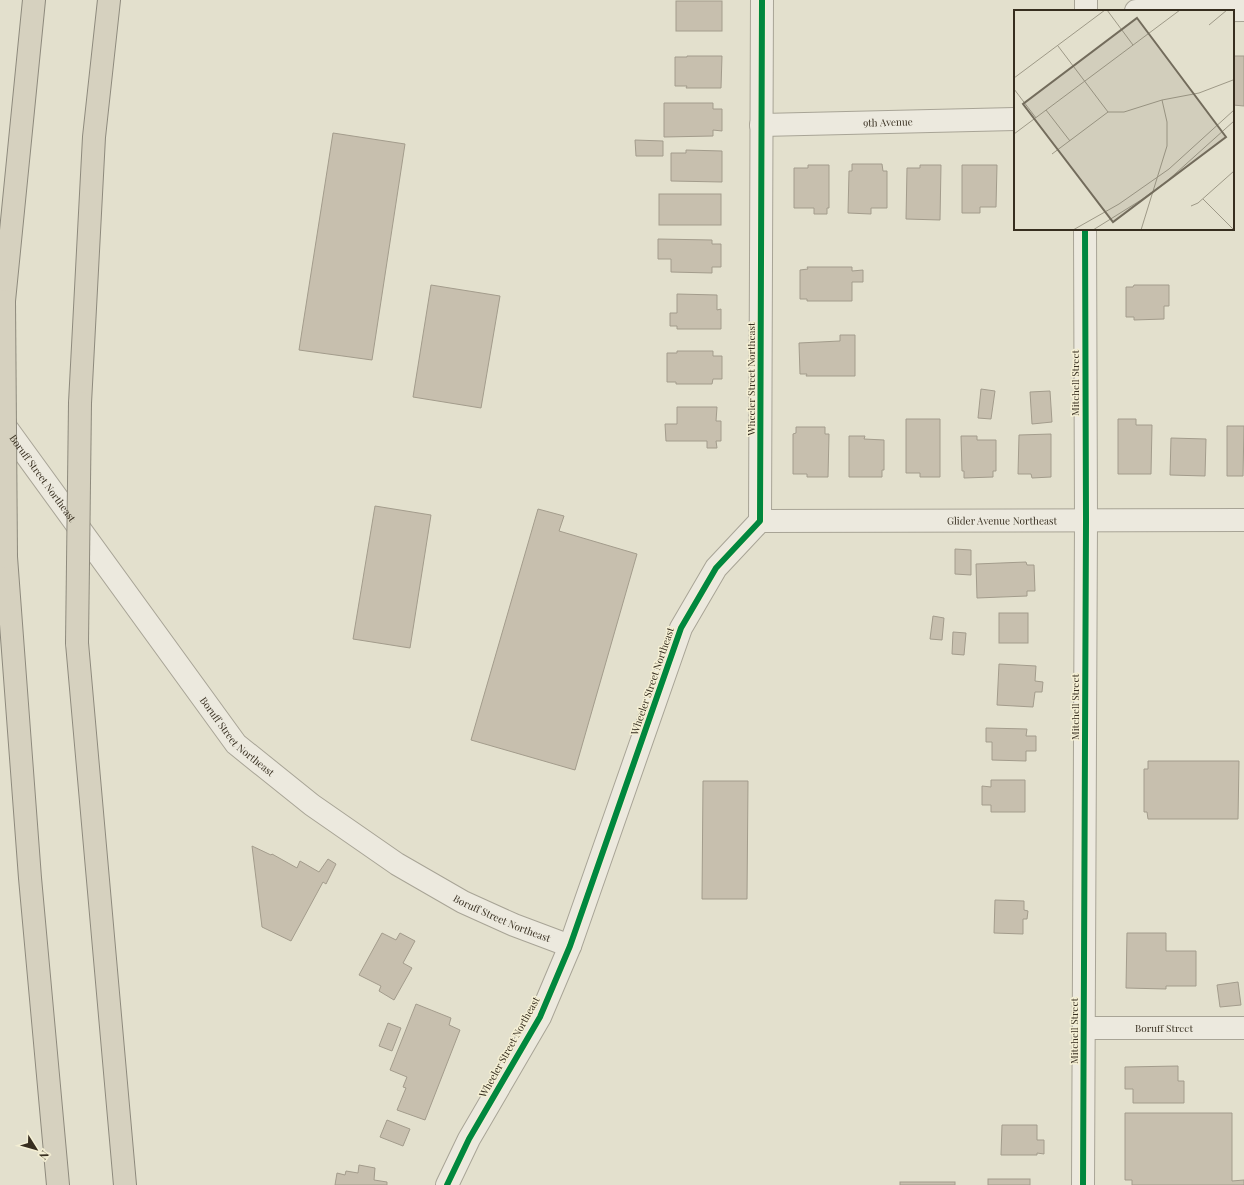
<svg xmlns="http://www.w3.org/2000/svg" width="1244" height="1185" font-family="'Playfair Display',serif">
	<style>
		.building { fill: #c7bfae; stroke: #a39c8c }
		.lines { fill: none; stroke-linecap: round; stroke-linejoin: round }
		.minor-casing { stroke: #a8a496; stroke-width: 24 }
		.motorway-casing { stroke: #8e8a7d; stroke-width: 24 }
		.minor { stroke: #ece9de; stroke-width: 22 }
		.motorway { stroke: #d6d1bf; stroke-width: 22 }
		.motorway-bridge-casing { stroke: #8e8a7d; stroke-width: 24; stroke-linecap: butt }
		.motorway-bridge { stroke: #d6d1bf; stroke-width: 22 }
		.cycleway-casing { stroke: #f4efd4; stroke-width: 8 }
		.cycleway { stroke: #00873e; stroke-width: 6 }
		.labels { text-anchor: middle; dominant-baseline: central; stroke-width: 3; stroke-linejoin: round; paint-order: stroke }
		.street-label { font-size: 10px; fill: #372e1f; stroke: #f4efd4 }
		.inset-road { fill: none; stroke: #9e9987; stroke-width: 1 }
		.view { fill: #736c5c; fill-opacity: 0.15; stroke: #736c5c; stroke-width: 2 }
		.inset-edge { fill: none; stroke: #372e1f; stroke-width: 2 }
	</style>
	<rect width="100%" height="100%" fill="#e3e0cd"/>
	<!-- building -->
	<g class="building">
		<rect x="676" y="1" width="46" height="30"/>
		<path d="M687,56H722L721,88H686L687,86H675V57H687Z"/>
		<path d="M1233,56H1244V106L1233,105Z"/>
		<path d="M664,103H713V109H722V131L713,130V136L664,137Z"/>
		<path d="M333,133L405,144L372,360L299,350Z"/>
		<path d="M635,140L663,141V156H636Z"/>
		<path d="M686,150L722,151V182L671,181V153H686Z"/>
		<path d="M852,164H882L883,171H887V208H871V214L848,213L849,171H852Z"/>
		<path d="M808,165H829V208H827V214H814V208H794V168H808Z"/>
		<path d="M920,165H941L940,220L906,219L907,168H920Z"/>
		<path d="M962,165H997L996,207H980V213H962Z"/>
		<rect x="659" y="194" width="62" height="31"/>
		<path d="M658,239L712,240V244H721V267H712V273L671,272V259H658Z"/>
		<path d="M807,267H852V271L863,270V282H852V301H807V299H800V270L808,269Z"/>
		<path d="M431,285L500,296L481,408L413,397Z"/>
		<path d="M1134,285H1169V306H1164V319L1134,320V317H1126V287H1133Z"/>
		<path d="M677,294L717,295V310L721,309V329H677V326H670V313H677Z"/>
		<path d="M840,335H855V376H806L807,374H800L799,343L840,341Z"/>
		<path d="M677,351H713V356H722V379H713L712,384H676V382H667V353H677Z"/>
		<path d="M981,389L995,391L991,419L978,418Z"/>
		<path d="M1050,391L1052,422L1032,424L1030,392Z"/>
		<path d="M677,407H717L716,421H721V441H716L717,448H707V441H666L665,424H677Z"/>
		<path d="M906,419H940V477H920V473H906Z"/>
		<path d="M1118,419H1136V425H1152L1151,474H1118Z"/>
		<path d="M1227,426H1244L1243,476H1227Z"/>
		<path d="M796,427H825V434H829L828,477H807V474H793V434L796,433Z"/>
		<path d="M1051,434V477L1032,478L1031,474H1018L1019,435Z"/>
		<path d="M849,436H865L864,439L884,440V470H882V477H849Z"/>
		<path d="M961,436H977V440H996V471H993V477L964,478V471H962Z"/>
		<path d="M1171,438L1206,439L1205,476L1170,475Z"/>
		<path d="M375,506L431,515L410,648L353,639Z"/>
		<path d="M538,509L564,516L559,531L637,554L575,770L471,740Z"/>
		<path d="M955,549L971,550V575L955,574Z"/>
		<path d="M1026,562L1027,565H1034L1035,591H1027V596L977,598L976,564Z"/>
		<rect x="999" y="613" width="29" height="30"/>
		<path d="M933,616L944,618L942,640L930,639Z"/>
		<path d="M953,632L966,633L964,655L952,654Z"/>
		<path d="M999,664L1036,666L1035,681L1043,682L1042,692H1035L1033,707L997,705Z"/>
		<path d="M986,728L1027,729L1026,736H1036V751H1026V761L992,760V742H986Z"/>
		<path d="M1148,761H1239L1238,819H1148L1147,812H1144V769H1148Z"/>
		<path d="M991,780H1025V812H991V805H982V786L991,787Z"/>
		<path d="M703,781H748L747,899H702Z"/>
		<path d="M252,846L271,855L272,854L297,868L300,861L319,872L328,859L336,864L326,884L323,882L291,941L262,927Z"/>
		<path d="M995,900L1024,901V910L1028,911L1027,919H1023V934L994,933Z"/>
		<path d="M382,933L396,940L400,933L415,941L403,963L412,968L394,1000L379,991L381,986L359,975Z"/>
		<path d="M1127,933H1166V951H1196V986H1166V989L1126,988Z"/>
		<path d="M1238,982L1241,1005L1220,1007L1217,985Z"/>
		<path d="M416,1004L451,1018L449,1025L460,1030L425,1120L397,1110L406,1088L403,1087L407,1077L390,1070Z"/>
		<path d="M388,1023L401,1028L392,1051L379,1046Z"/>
		<path d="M1178,1066V1081H1184V1103H1133V1089H1125V1067Z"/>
		<path d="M1125,1113H1232V1181L1244,1180V1185H1132V1180H1125Z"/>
		<path d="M387,1120L410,1129L403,1146L380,1137Z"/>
		<path d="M1002,1125H1037V1140H1044V1154L1037,1153V1155H1001Z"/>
		<path d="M359,1165L375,1168L374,1180L387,1182V1185H335L337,1173L345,1175L346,1171L358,1173Z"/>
		<rect x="988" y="1179" width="42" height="6"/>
		<rect x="900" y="1182" width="55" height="3"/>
	</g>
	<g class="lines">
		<defs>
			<g id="minor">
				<path d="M1086,11V0"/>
				<path d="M1136,11L1244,10"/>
				<path id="s1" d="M761,125L1015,119"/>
				<path id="s2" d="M0,419L236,744L312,805L397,864L463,902L514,925L570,946"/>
				<path id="s3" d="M760,521L1244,520"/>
				<path id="s4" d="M1084,1028H1244"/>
				<path d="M447,1185L469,1139L540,1017L570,946L681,628L716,568L760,521L762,0"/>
				<path d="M1083,1185L1086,521L1085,229"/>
			</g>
			<g id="motorway">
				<path d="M4,301L34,0"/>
				<path d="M80,403L94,137L109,0"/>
				<path d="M6,557L30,878L58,1185"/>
				<path d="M77,643L125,1185"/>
			</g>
		</defs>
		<!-- minor casing -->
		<use href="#minor" class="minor-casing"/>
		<!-- motorway casing -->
		<use href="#motorway" class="motorway-casing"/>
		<!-- minor -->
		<use href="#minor" class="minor"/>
		<!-- motorway -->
		<use href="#motorway" class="motorway"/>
		<defs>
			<g id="motorway-bridge">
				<path d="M4,301L6,557"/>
				<path d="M77,643L80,403"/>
			</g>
		</defs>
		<!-- motorway-bridge casing -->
		<use href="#motorway-bridge" class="motorway-bridge-casing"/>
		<!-- motorway-bridge -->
		<use href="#motorway-bridge" class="motorway-bridge"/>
		<defs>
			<g id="cycleway">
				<path d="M447,1185L469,1139L540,1017L570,946L681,628L716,568L760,521L762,0"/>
				<path d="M1083,1185L1086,521L1085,229"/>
			</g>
		</defs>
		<!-- cycleway casing -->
		<use href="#cycleway" class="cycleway-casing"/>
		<!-- cycleway -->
		<use href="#cycleway" class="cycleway"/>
	</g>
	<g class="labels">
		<!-- street labels -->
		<g class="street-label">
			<text stroke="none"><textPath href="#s1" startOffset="127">9th Avenue</textPath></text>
			<text transform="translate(751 379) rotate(-90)">Wheeler Street Northeast</text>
			<text transform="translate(1075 383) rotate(-90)">Mitchell Street</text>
			<text stroke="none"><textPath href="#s2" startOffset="73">Boruff Street Northeast</textPath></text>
			<text stroke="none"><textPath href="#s3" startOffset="242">Glider Avenue Northeast</textPath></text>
			<text transform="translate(652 681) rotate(-71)">Wheeler Street Northeast</text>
			<text transform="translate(1075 707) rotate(-90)">Mitchell Street</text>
			<text stroke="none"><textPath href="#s2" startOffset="397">Boruff Street Northeast</textPath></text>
			<text stroke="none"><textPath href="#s2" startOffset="721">Boruff Street Northeast</textPath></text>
			<text stroke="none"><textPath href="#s4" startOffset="80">Boruff Street</textPath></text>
			<text transform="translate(1074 1031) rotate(-90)">Mitchell Street</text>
			<text transform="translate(509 1047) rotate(-61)">Wheeler Street Northeast</text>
		</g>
	</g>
	<!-- overview -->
	<g transform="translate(1014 10)">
		<rect width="220" height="220" fill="#e3e0cd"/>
		<path class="inset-road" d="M93,0L119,35M195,15L213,0M44,36L94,102M0,68L91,0M0,79L22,108M32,100L56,131M0,124L166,0M38,144L94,102H110L148,90L185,83L219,70M189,189L220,220M177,196L184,193L220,161M59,220L105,194L155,159L220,100M79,220L127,190L152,172L220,111M127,220L153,136V112L148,90"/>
		<path class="view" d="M123,8L212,127L99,212L9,94Z"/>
		<rect width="220" height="220" class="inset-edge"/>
	</g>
	<!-- north arrow -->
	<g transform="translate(36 1149) rotate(127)" stroke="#f4efd4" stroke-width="3" paint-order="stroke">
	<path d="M0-3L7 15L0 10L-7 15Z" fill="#372e1f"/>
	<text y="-6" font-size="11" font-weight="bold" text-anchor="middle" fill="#372e1f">N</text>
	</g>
</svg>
